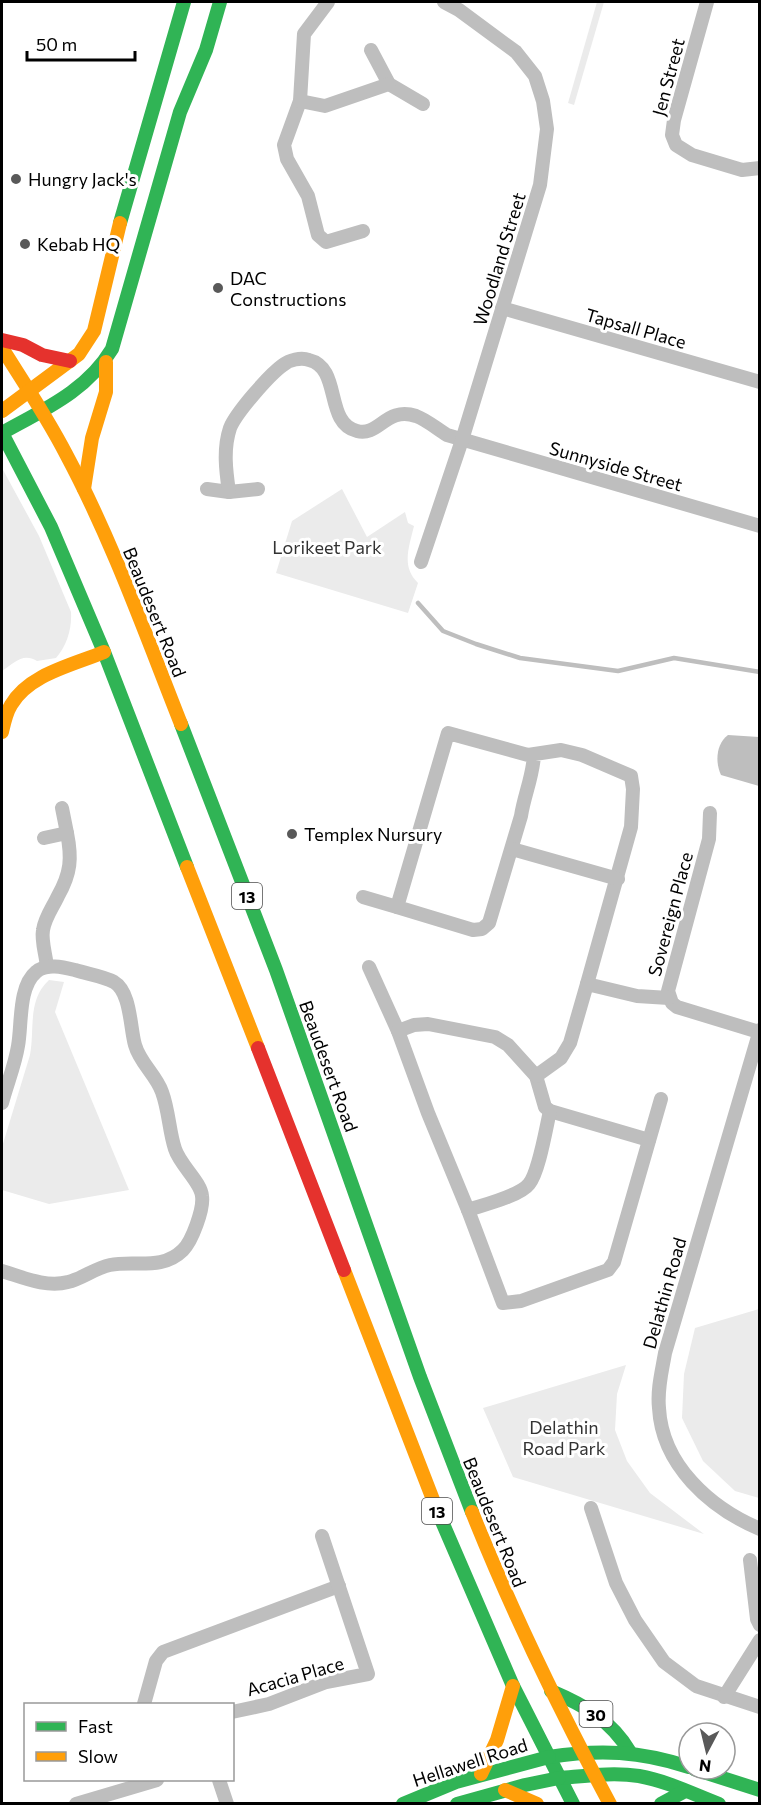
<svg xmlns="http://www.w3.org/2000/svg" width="761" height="1805" font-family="Commissioner,sans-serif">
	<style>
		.green { fill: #ebebeb }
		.water { fill: #bebebe }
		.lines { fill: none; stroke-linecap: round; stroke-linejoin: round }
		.stream { stroke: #bebebe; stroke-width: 4.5 }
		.street { stroke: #bebebe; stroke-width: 14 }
		.fast { stroke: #30b455; stroke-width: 14 }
		.slow { stroke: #ff9f0a; stroke-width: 14 }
		.jam { stroke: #e5322d; stroke-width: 14 }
		.poi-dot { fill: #595959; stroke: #fff; stroke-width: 2 }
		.labels { text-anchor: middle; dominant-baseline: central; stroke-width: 6; stroke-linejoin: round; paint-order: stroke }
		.shield { fill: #fff; stroke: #4c4c4c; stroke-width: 1.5 }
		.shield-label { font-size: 16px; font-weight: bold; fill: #000 }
		.street-label { font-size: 18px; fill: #000; stroke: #fff }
		.poi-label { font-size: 18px; fill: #000; stroke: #fff; text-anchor: start }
		.park-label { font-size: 18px; fill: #323232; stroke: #fff }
	</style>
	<rect width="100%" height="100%" fill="#fff"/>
	<!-- green -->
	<g class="green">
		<path d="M597,2H604L574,105L568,103Z"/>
		<path d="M2,468L39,536L71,612C72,629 67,645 56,658L37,661C23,652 14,663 2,671Z"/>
		<path d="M342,489L367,537L405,512L408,523L414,526C409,547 401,567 418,583L408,613L276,573L292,521Z"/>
		<path d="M49,980L64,982L55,1012L129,1190L49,1204L2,1190V1147L30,1055C35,1029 27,1000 49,980Z"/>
		<path d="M759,1309H760L759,1498L735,1491L703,1461L682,1418L684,1374L695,1328Z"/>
		<path d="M626,1365L617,1394L615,1430L627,1461L650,1493L704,1534L513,1477L483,1408Z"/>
	</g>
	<!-- water -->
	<path class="water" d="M728,735L759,737V786L721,775C715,762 716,744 728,735Z"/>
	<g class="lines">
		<!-- stream -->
		<path class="stream" d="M418,603L443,631L476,644L520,658L618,671L674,658L760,672"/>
		<!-- street -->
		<g class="street">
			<path d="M328,2L304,34L300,101L284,145L287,159L308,196L318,235L326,242L363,231"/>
			<path d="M707,2L674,120L672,135L676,145L692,155L742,170L760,168"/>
			<path d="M371,50L389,84L423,104"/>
			<path d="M300,101L325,106L389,84"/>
			<path d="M502,308L760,382"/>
			<path d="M207,489L229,492L258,489"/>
			<path d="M229,492C226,471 223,449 230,428C236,413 269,375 283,365C289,360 301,357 309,360C342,368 324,423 357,431C379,437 386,406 416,416C427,420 437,429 447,435L760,526"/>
			<path d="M421,562L462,440L540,185L547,129L543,101L535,76L516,52L459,10L444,2"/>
			<path d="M534,755C533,776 524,796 521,816L489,923L482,929L473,930L397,907L448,733L528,755L561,750L582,755L631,776L633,789L631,827L587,984"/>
			<path d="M710,813L709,839L668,991L672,1003L677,1007L759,1032"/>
			<path d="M44,838L67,833L62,808"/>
			<path d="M512,849L618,879"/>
			<path d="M363,897L397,907"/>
			<path d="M47,967C46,955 41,941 43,930C45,917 53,907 58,896C71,873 72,858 67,833"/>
			<path d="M369,967L398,1031L428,1113L468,1210"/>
			<path d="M760,1030L665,1353C662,1371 657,1389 659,1408C662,1465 710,1508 760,1529"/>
			<path d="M398,1031L414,1025L428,1024L495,1037L508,1045L536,1076L545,1107L550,1111L649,1140"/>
			<path d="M536,1076L561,1058L570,1043L587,984L637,996L669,998"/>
			<path d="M2,1103C7,1084 15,1065 18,1046C22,1025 18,987 36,972C46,963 63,967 75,970C87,974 103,976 114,982C131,992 130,1028 135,1045C140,1063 156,1075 162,1092C169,1111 169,1131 175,1149C180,1165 201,1182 202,1196C204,1209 192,1241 183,1250C162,1271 135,1260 110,1265C95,1268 82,1279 68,1282C46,1288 22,1277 2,1271"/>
			<path d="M550,1111C546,1128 539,1172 529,1184C520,1196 483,1205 468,1210L503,1303L521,1301L608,1270L614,1262L661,1099"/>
			<path d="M591,1508L616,1583L635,1620L664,1662L696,1686L760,1707"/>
			<path d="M750,1560L757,1619L760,1625"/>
			<path d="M724,1697L760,1640"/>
			<path d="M144,1704L156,1661L163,1652L339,1586"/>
			<path d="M232,1712L269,1704L326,1682L368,1674L322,1536"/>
			<path d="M219,1780L227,1804"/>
			<path d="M76,1804L157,1780"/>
		</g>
		<!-- fast -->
		<g class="fast">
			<path d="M120,223L184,2"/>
			<path d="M2,433C43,410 87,391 112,349L180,112L206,50L220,2"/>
			<path d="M2,433L51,527L104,652L187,867"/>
			<path d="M181,724L276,970L420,1377L472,1512"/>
			<path d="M437,1510L513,1686L573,1804"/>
			<path d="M551,1691C584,1705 611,1720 630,1752"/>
			<path d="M549,1757C600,1749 640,1751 689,1767"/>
			<path d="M694,1769L760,1790"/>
			<path d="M559,1778C585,1776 613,1772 639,1776C667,1781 693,1794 719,1804"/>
			<path d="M403,1804L456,1782L549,1757"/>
			<path d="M457,1804L525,1785L559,1778"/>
			<path d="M661,1804L685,1791"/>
		</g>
		<!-- slow -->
		<g class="slow">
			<path d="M2,348C24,383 47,417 66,454C112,540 145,633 181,724"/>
			<path d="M2,411L79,354L94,331L120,223"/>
			<path d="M84,489L92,438L106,392V362"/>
			<path d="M2,732C4,723 6,713 11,705C29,674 73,665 104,652"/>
			<path d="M187,867L258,1048"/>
			<path d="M344,1270L437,1510"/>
			<path d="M472,1512C512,1612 559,1709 610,1804"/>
			<path d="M481,1774L497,1740L513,1686"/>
			<path d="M505,1790L537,1804"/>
		</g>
		<!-- jam -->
		<g class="jam">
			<path d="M2,340L23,345L42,355L70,361"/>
			<path d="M258,1048L344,1270"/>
		</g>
	</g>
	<!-- markers -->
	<g class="poi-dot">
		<circle cx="16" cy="179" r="6"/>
		<circle cx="25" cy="244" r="6"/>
		<circle cx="218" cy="288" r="6"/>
		<circle cx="292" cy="834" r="6"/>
	</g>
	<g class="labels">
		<!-- shield labels -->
		<g class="shield">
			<rect x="232" y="883" width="30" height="26" rx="4.5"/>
			<rect x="422" y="1498" width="30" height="26" rx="4.5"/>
			<rect x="579.5" y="1701" width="33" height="26" rx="4.5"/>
		</g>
		<g class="shield-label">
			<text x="247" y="896">13</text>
			<text x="437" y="1511">13</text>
			<text x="596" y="1714">30</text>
		</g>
		<!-- street labels -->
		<g class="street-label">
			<text transform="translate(668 77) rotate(-75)">Jen Street</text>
			<text transform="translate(499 259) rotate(-73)">Woodland Street</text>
			<text transform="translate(636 328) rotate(16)">Tapsall Place</text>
			<text transform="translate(616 466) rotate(16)">Sunnyside Street</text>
			<text transform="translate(155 612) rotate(68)">Beaudesert Road</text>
			<text transform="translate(670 914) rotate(-75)">Sovereign Place</text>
			<text transform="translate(329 1066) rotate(70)">Beaudesert Road</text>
			<text transform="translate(664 1293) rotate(-74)">Delathin Road</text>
			<text transform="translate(495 1522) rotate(68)">Beaudesert Road</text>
			<text transform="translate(295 1676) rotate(-16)">Acacia Place</text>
			<text transform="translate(470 1762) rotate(-18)">Hellawell Road</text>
		</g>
		<!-- poi labels -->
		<g class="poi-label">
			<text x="28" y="179">Hungry Jack's</text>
			<text x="37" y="244">Kebab HQ</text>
			<text x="230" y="278">DAC<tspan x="230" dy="21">Constructions</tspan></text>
			<text x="304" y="834">Templex Nursury</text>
		</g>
		<!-- park labels -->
		<g class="park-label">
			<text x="327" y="547">Lorikeet Park</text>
			<text x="564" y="1427">Delathin<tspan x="564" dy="21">Road Park</tspan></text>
		</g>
	</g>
	<!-- border -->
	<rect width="761" height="1805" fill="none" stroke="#000000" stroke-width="6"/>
	<!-- legend -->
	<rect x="24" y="1703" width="210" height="78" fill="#ffffff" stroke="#999999" stroke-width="1.5"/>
	<rect x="36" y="1722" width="30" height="9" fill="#30b455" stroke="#999999" stroke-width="1.5"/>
	<text x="78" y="1733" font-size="18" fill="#000000">Fast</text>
	<rect x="36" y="1752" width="30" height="9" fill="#ff9f0a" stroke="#999999" stroke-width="1.5"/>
	<text x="78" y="1763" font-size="18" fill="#000000">Slow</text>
	<!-- north arrow -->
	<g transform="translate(707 1751) rotate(187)"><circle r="28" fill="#ffffff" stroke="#999999" stroke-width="1.5"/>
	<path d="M0-4.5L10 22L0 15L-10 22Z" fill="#595959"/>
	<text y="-9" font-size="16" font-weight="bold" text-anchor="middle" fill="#000000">N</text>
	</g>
	<!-- scale -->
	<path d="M27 51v9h108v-9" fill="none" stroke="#000000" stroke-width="3"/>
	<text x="36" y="51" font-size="18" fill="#000000" stroke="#ffffff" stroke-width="4.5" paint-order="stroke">50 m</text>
</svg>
